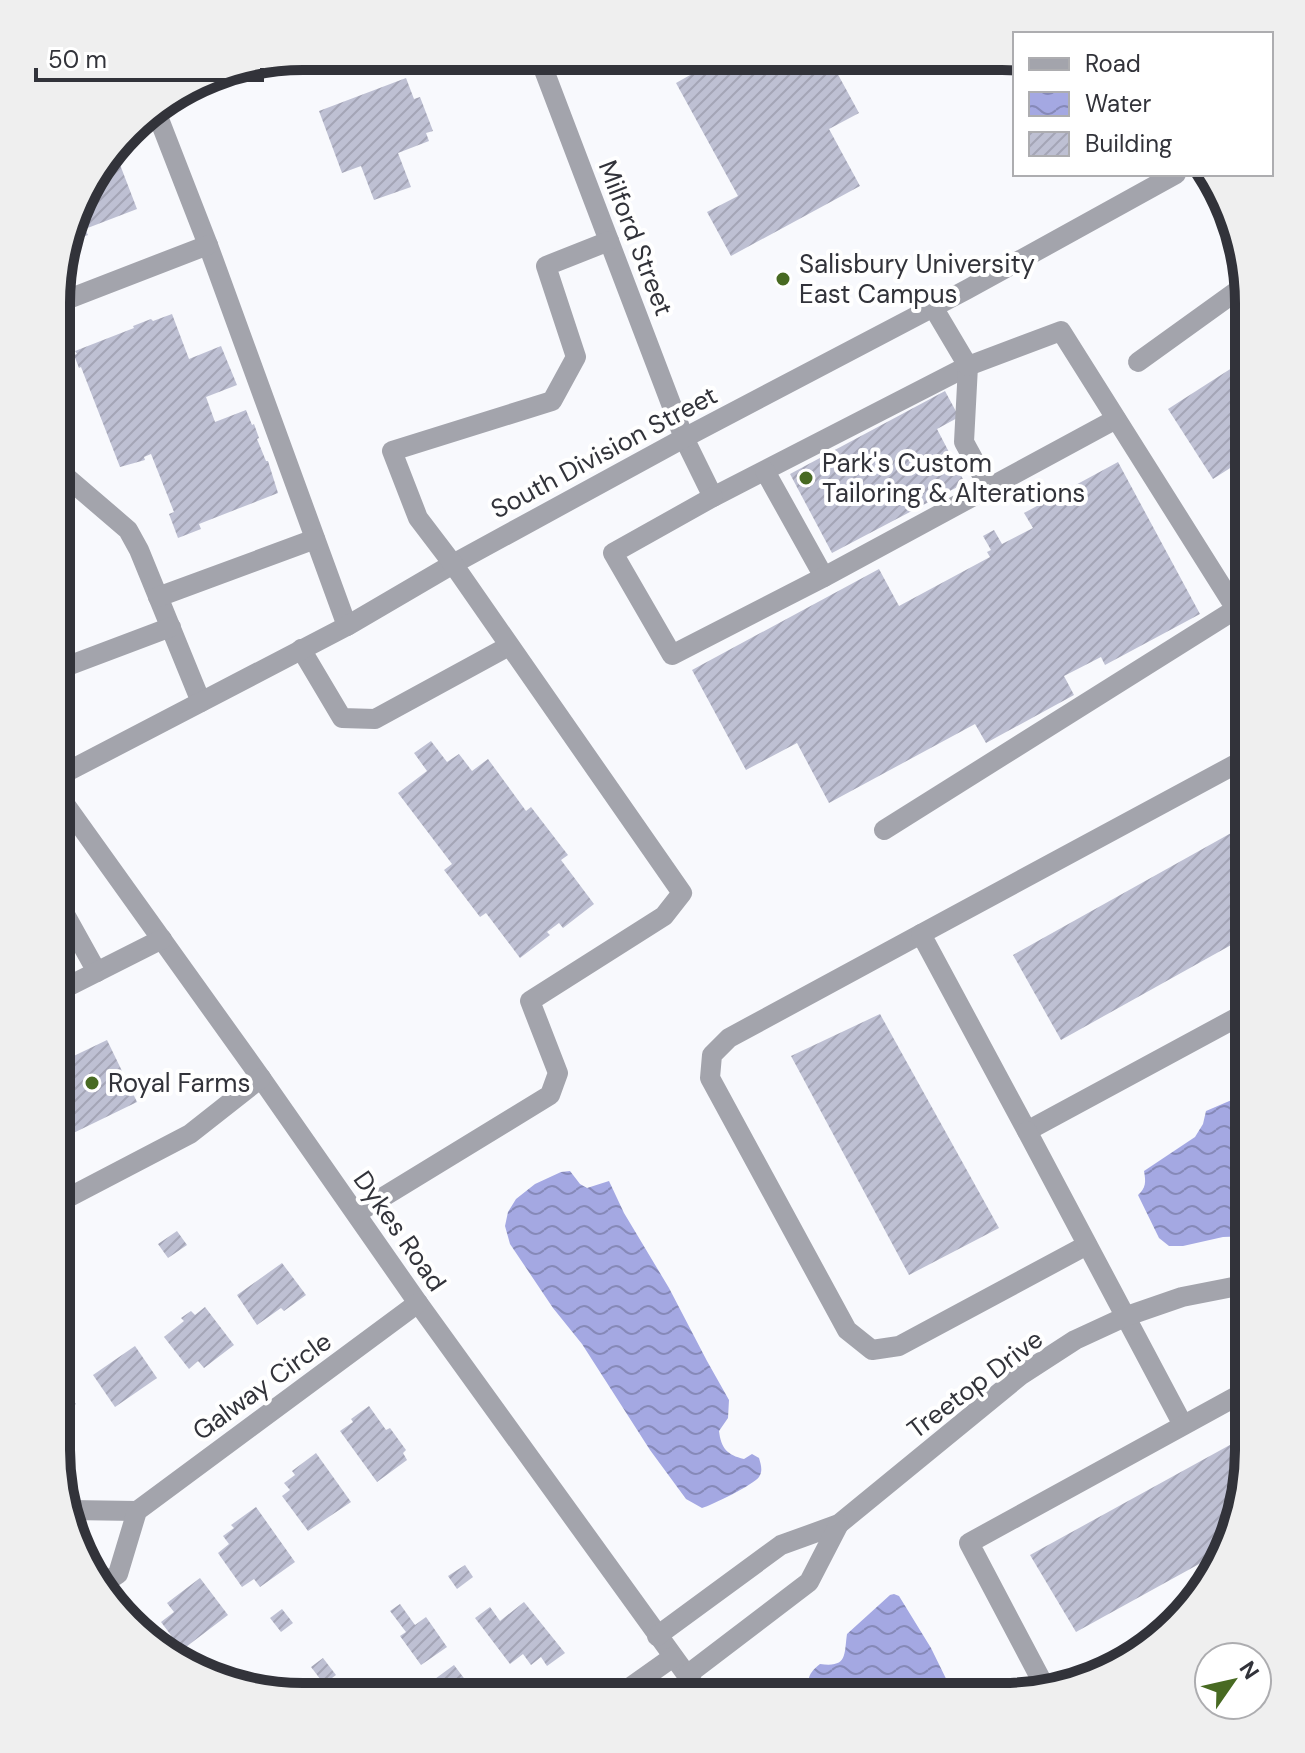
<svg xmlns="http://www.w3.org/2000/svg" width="1305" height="1753" font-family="'DM Sans',sans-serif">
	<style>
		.water { fill: url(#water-waves) }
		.building { fill: url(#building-hatch) }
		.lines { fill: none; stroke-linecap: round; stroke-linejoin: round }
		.minor { stroke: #a3a4ac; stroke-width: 20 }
		.poi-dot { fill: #486a22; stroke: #fff; stroke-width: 3 }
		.labels { text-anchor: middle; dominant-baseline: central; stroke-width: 8; stroke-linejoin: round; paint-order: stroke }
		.street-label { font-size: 26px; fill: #32333a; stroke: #fff }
		.poi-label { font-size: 26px; fill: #32333a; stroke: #fff; text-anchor: start }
		.rim { fill: none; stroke: #32333a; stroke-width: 10 }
	</style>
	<defs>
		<pattern id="water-waves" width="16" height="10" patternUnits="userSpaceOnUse" patternTransform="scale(2)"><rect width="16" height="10" fill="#a4a8e2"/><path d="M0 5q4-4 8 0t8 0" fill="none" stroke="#8689b8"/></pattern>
		<pattern id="building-hatch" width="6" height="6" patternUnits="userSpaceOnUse" patternTransform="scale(2)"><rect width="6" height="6" fill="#bec0d3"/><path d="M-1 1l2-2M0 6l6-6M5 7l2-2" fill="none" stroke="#a4a5b6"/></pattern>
	</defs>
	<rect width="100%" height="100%" fill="#f8f9fd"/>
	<!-- water -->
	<g class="water">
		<path d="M1241,1096L1249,1099V1236L1223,1237L1183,1246H1169L1159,1238L1138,1195C1146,1188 1146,1182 1144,1171L1195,1137L1203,1124L1206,1111Z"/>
		<path d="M570,1171L580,1184L587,1188L609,1181L624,1213L669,1288L707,1361L729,1400L728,1418L719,1431C721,1448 727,1455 744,1459L752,1454L759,1458C761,1465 763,1471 759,1477C753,1485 712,1505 702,1508L686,1499L650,1450L582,1344L553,1308L510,1244L505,1226L508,1212L516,1199L535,1184L561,1172Z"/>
		<path d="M894,1594L899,1596L931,1648L955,1697L815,1696C806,1682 806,1675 820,1664C848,1668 844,1654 847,1634L890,1595Z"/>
	</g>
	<!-- building -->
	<g class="building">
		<path d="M722,57L829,58L859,113L829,129L860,186L731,256L707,212L738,196L676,83Z"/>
		<path d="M406,78L414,99L420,97L433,131L426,133L429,141L398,153L411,187L374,200L361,166L342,173L319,111Z"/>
		<path d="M114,149L137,209L85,229L88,235L68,242L89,180Z"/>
		<path d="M172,314L189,359L221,346L237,385L206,397L215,422L246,410L252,425L254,424L259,438L257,439L266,461H268L278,493L199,524L201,529L178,538L169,514L174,512L151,454L144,457L145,460L120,467L81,367L79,368L74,355L77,354L75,351L134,328L133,326L151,319L153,321Z"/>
		<path d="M1249,357V456L1213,479L1168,409Z"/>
		<path d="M945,391L959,417L937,429L965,483L832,553L790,474Z"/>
		<path d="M1118,462L1200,614L1105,665L1101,657L1064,676L1074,695L986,743L975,724L829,803L797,743L746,770L692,670L879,569L899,606L990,557L987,552L991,550L983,536L994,530L1002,544L1033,528L1024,513Z"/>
		<path d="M58,574L69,603L58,608Z"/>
		<path d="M431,741L447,762L459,754L472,771L488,759L526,811L531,807L568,855L561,860L594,904L563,928L559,923L547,932L550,935L520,958L486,913L480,917L444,870L452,864L398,793L427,771L414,753Z"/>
		<path d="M1249,823V935L1061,1040L1013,955Z"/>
		<path d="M880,1014L999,1228L909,1275L791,1056Z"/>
		<path d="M107,1040L137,1102L57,1141V1064Z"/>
		<path d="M177,1231L187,1245L168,1258L158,1244Z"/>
		<path d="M282,1263L306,1295L284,1311L281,1308L257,1325L237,1295Z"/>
		<path d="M205,1307L234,1345L204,1368L198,1361L189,1369L164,1337L184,1321L181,1318L191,1311L195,1315Z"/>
		<path d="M135,1346L157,1378L115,1407L93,1375Z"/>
		<path d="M56,1377L76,1404L65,1412L67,1415L56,1423Z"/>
		<path d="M369,1406L386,1430L390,1428L406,1450L403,1453L407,1460L377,1482L340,1431L353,1422L351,1419Z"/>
		<path d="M1248,1435V1467L1219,1553L1076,1632L1030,1555Z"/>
		<path d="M316,1453L351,1502L308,1531L282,1496L290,1490L284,1483L295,1475L292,1471Z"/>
		<path d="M256,1507L295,1562L260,1587L254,1579L242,1587L218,1553L229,1544L223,1536L234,1528L231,1525Z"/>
		<path d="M465,1565L473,1577L457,1589L448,1576Z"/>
		<path d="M200,1578L228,1615L182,1650L161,1622L174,1612L167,1603Z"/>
		<path d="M524,1602L565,1653L547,1666L541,1657L531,1665L523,1654L510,1664L475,1618L490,1607L500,1621Z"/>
		<path d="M400,1604L415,1625L426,1617L447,1647L421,1665L400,1636L406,1632L390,1611Z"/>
		<path d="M282,1609L293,1623L281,1632L270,1618Z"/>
		<path d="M323,1658L336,1675L324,1684L311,1667Z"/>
		<path d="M454,1665L476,1694L480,1691L484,1696L430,1695L424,1687Z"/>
	</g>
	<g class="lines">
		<!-- minor -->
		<g class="minor">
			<path d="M539,57L684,438L713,497L968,366"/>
			<path d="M159,119L208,245L347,626"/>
			<path d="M58,303L208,245"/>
			<path d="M1138,362L1245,285"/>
			<path d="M968,366L964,442L989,488"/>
			<path d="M58,459L64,475L128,530L139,550L201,702"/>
			<path d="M765,471L824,577"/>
			<path d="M713,497L613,553L672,655L824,577L1116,419"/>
			<path d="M158,597L315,539"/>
			<path d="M301,649L342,718L375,719L509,646"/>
			<path d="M57,670L171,627"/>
			<path d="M57,777L347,626L453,564L684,438L966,290L1176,174"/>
			<path d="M57,793L261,1078L418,1303L702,1696"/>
			<path d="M884,830L1236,609L1061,331L968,366L933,307"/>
			<path d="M57,900L97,972"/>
			<path d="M921,934L729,1038L712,1055L710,1078L847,1330L872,1350L899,1346L1087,1245"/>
			<path d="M57,992L162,939"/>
			<path d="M1249,1011L1027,1131L921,934L1249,757"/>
			<path d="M1027,1131L1183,1425"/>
			<path d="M56,1204L190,1134L261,1078"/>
			<path d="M357,1213L550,1095L558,1073L530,1001L664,916L682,893L453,564L418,518L392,451L552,401L576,357L546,266L609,241"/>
			<path d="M70,1510L137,1511"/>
			<path d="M103,1584L118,1574L137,1511L418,1303"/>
			<path d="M657,1636L781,1545L839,1524L1021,1375L1075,1340L1127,1316L1182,1297L1238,1286H1249"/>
			<path d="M687,1675L809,1582L839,1524"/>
			<path d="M1045,1687L969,1543L1248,1390"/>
			<path d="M618,1696L673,1657"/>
		</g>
	</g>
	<!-- markers -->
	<g class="poi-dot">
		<circle cx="783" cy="279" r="8"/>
		<circle cx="806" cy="478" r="8"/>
		<circle cx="92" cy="1083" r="8"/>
	</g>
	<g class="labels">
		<!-- street labels -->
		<g class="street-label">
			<text transform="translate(636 238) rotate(69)">Milford Street</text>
			<text transform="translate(604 452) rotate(-28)">South Division Street</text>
			<text transform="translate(400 1231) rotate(55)">Dykes Road</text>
			<text transform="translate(975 1384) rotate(-37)">Treetop Drive</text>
			<text transform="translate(262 1386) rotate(-36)">Galway Circle</text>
		</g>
		<!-- poi labels -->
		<g class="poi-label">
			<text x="799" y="264">Salisbury University<tspan x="799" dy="30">East Campus</tspan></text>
			<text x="822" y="463">Park's Custom<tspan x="822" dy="30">Tailoring &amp; Alterations</tspan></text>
			<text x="108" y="1083">Royal Farms</text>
		</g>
	</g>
	<!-- crop -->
	<path d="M0 0H1305V1753H0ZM303 70H1002A233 233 0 0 1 1235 303V1450A233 233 0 0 1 1002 1683H303A233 233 0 0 1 70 1450V303A233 233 0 0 1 303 70Z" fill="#efefef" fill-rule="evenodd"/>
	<path class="rim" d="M303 70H1002A233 233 0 0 1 1235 303V1450A233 233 0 0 1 1002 1683H303A233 233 0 0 1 70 1450V303A233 233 0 0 1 303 70Z"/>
	<!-- legend -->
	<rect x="1013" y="32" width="260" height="144" fill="#ffffff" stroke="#adadb0" stroke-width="2"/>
	<rect x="1029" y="58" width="40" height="12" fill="#a3a4ac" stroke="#adadb0" stroke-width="2"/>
	<text x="1085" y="72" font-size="24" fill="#32333a">Road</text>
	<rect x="1029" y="92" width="40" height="24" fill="url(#water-waves)" stroke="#adadb0" stroke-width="2"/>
	<text x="1085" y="112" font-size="24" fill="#32333a">Water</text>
	<rect x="1029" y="132" width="40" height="24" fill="url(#building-hatch)" stroke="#adadb0" stroke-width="2"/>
	<text x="1085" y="152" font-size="24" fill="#32333a">Building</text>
	<!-- north arrow -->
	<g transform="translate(1233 1681) rotate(56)"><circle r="38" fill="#ffffff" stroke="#adadb0" stroke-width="2"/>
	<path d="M0-6L14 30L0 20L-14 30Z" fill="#486a22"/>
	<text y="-12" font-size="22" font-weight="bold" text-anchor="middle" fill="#32333a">N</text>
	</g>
	<!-- scale -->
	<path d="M36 68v12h226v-12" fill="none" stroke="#32333a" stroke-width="4"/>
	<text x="48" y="68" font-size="24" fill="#32333a" stroke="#ffffff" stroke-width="6" paint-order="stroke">50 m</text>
</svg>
